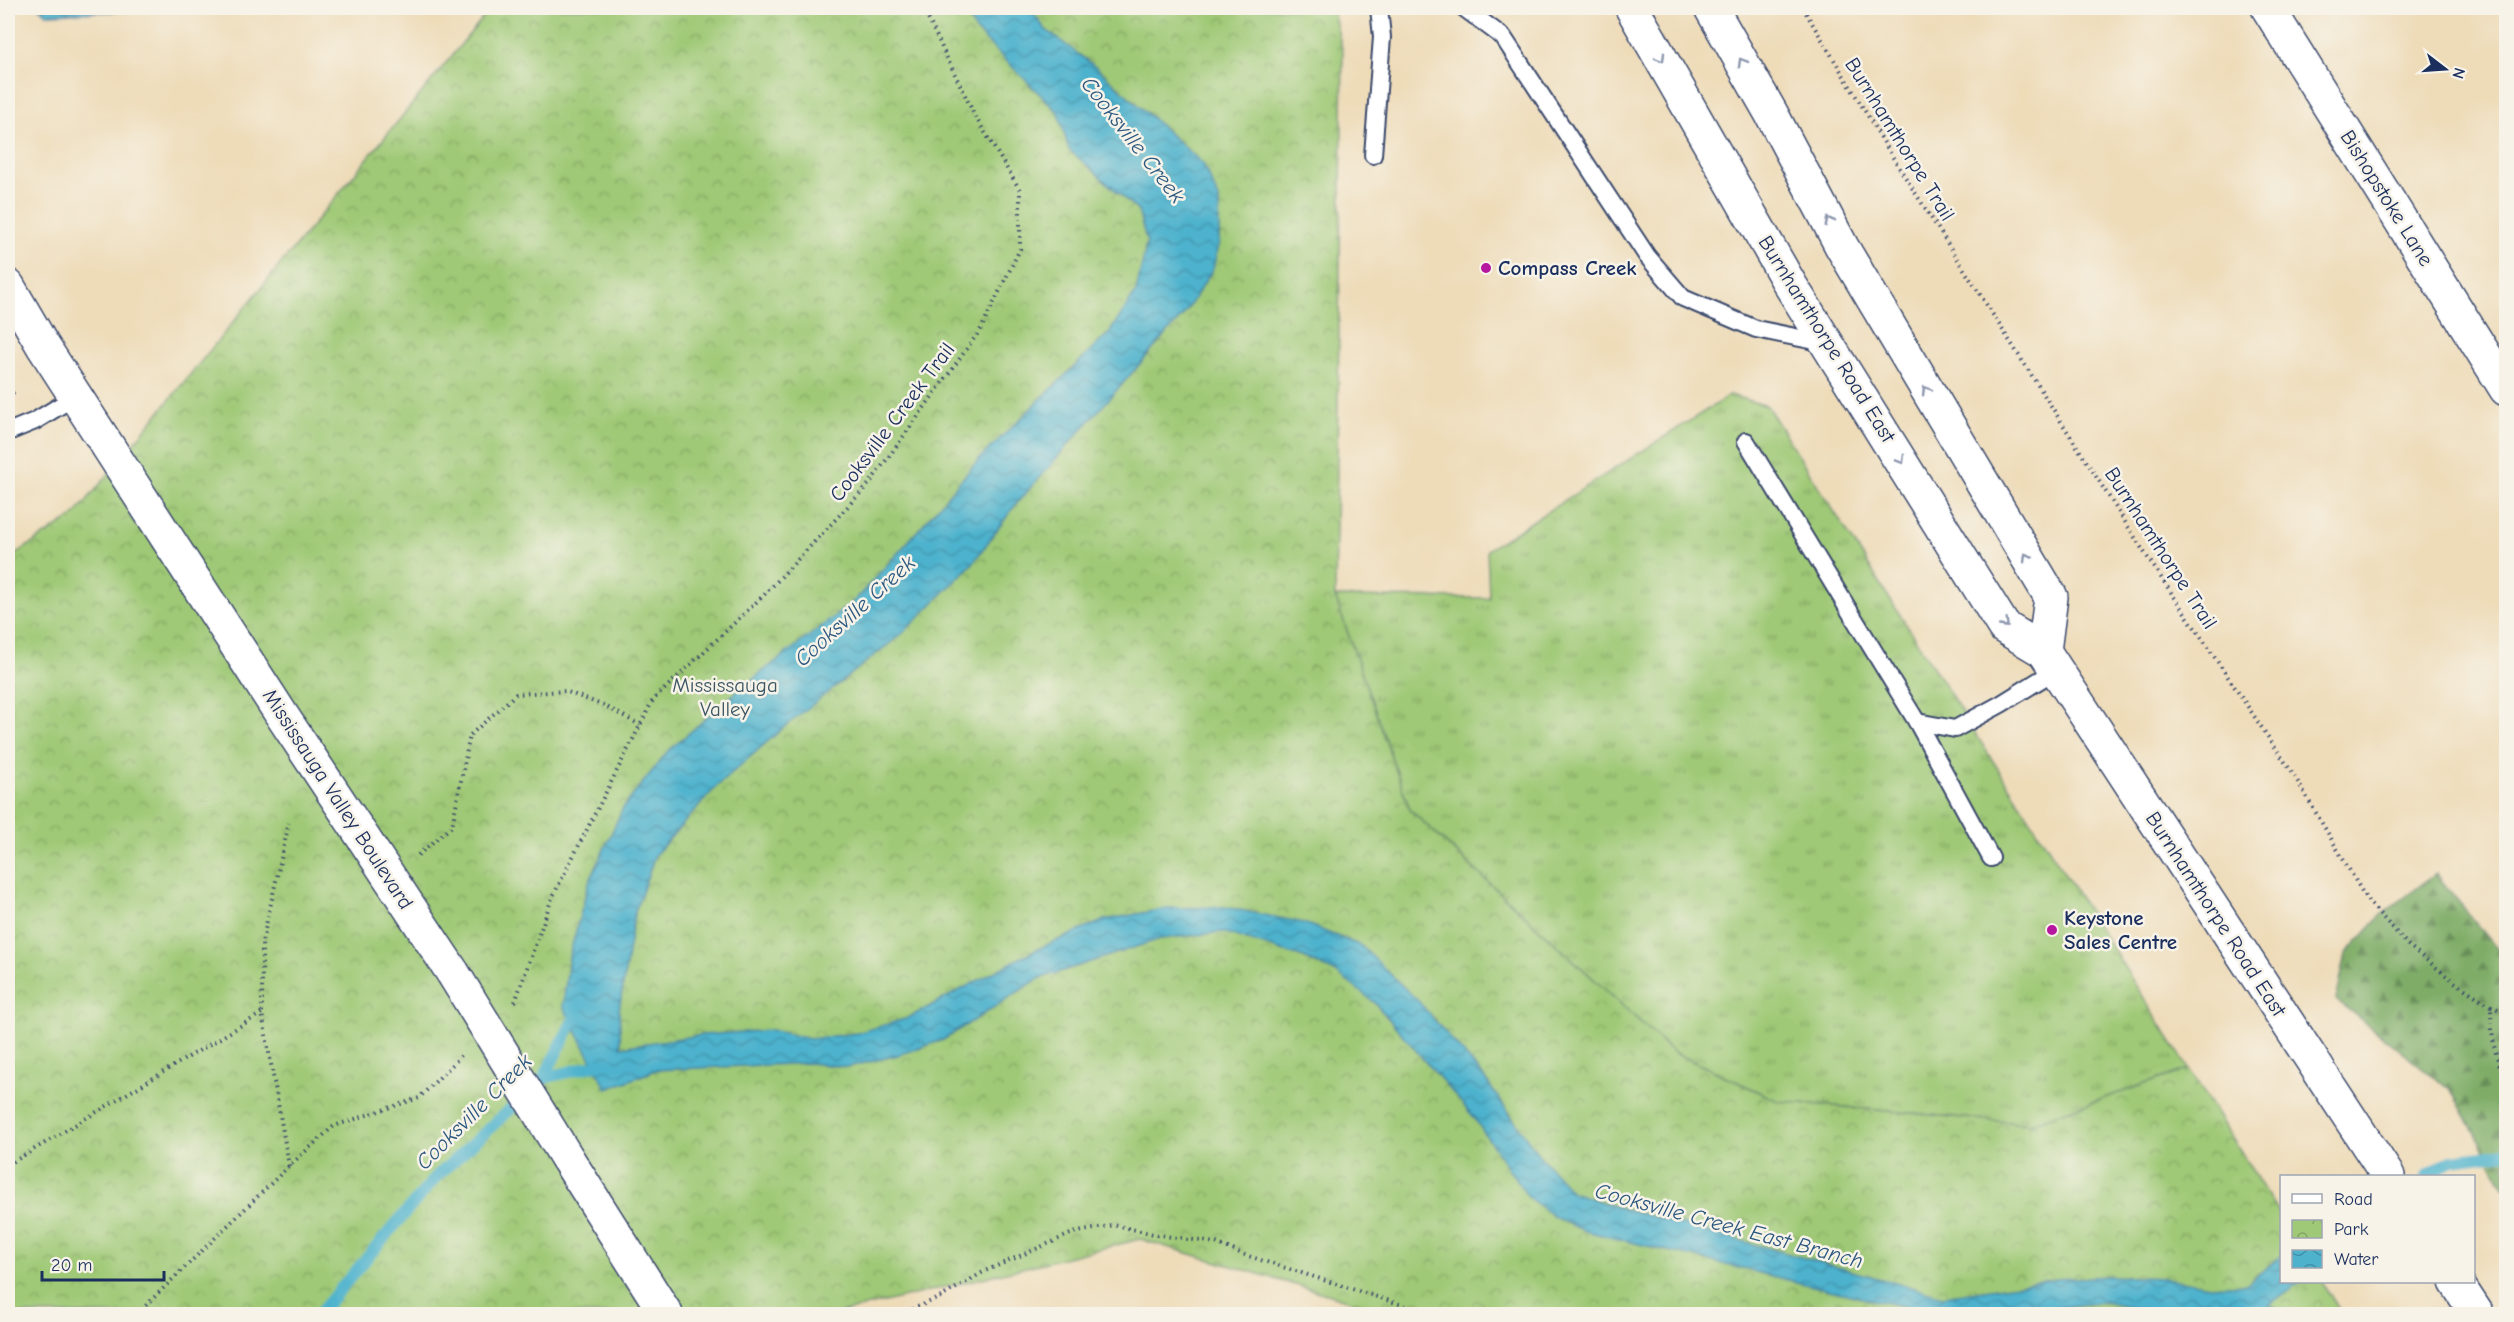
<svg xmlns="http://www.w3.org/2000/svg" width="2514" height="1322" font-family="'Comic Neue',sans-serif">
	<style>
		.grass { fill: url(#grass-tufts); stroke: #5d7c6a; stroke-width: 1.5 }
		.forest { fill: url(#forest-firs); stroke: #4d6e62; stroke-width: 1.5 }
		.park { fill: url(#park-crowns); stroke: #5d7c6a; stroke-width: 1.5 }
		.water { fill: url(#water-waves); stroke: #347096; stroke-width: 1.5 }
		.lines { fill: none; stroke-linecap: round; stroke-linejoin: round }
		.stream { stroke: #4eb2cd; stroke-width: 12 }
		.service-casing { stroke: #3b496c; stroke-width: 20 }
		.minor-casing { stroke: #3b496c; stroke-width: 36 }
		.tertiary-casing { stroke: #3b496c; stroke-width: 36 }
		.secondary-casing { stroke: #3b496c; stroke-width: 36 }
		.path { stroke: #3b496c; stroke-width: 4; stroke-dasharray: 1.5 4.5; stroke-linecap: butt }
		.service { stroke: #fff; stroke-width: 16 }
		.minor { stroke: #fff; stroke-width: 33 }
		.tertiary { stroke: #fff; stroke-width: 33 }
		.secondary { stroke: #fff; stroke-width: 33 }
		.tertiary-bridge-casing { stroke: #3b496c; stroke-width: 36; stroke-linecap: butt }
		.tertiary-bridge { stroke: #fff; stroke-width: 33 }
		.oneway { stroke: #8d97ae }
		.poi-dot { fill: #b5179e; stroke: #f7f3e8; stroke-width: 2 }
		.labels { text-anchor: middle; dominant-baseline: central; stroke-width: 5; stroke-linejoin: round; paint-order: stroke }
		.street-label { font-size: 21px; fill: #1b2f5e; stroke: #f7f3e8 }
		.poi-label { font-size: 21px; font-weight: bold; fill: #1b2f5e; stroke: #f7f3e8; text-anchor: start }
		.park-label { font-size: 21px; fill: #3c5664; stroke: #f7f3e8 }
		.water-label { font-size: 22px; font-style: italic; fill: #2a567f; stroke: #f7f3e8 }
	</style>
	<defs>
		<pattern id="grass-tufts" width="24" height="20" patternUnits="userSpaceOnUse" patternTransform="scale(1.5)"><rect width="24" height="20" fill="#9fc976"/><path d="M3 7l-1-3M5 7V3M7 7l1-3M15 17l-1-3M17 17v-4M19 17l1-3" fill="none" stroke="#81a464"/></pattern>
		<pattern id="forest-firs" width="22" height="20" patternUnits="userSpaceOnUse" patternTransform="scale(1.5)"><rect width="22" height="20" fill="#7fad67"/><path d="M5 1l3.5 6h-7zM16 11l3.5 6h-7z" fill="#678d58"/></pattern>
		<pattern id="park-crowns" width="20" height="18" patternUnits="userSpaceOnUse" patternTransform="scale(1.5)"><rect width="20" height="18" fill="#9fc976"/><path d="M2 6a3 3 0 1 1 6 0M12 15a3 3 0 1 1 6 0" fill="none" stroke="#81a464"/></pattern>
		<pattern id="water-waves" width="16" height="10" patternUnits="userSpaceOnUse" patternTransform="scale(1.5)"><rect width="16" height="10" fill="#4eb2cd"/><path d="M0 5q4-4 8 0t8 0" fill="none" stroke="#4091aa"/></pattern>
	</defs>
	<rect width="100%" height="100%" fill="#f7f3e8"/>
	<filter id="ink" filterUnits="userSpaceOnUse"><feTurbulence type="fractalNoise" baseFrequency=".0167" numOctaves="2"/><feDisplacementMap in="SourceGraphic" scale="12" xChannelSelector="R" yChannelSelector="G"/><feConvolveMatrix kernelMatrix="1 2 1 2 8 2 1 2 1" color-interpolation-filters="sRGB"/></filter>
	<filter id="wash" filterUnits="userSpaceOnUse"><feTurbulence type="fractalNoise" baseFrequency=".008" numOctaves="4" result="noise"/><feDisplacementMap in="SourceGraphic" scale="24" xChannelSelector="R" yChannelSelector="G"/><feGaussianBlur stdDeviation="1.35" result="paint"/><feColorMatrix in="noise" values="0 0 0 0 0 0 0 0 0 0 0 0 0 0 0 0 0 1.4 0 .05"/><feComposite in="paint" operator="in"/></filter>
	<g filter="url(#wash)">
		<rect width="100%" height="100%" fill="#eedcb9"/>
		<!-- grass -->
		<path class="grass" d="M1730,395L1767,406L2189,1069L2029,1124L1778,1101L1673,1052L1410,810L1335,597L1489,598L1487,550Z"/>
		<!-- forest -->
		<path class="forest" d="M2436,874L2499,951L2506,952V1190L2451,1090L2336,1000L2346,954L2381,915Z"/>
		<!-- park -->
		<path class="park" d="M491,8H1332L1343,52L1335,597L1410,810L1673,1052L1778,1101L2029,1124L2189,1069L2281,1217L2282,1282H2322L2342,1314H1394L1140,1239L836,1314H8V559L74,516Z"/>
		<!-- water -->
		<g class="water">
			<path d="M39,8H133L129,11L47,14Z"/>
			<path d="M962,8H1030L1045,29L1097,68L1203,164L1219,199V242L1213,269L1185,313L1016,504L973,563L903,633L783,728L717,786L655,855L634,915L619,1011L621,1047L702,1035L771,1030L810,1039L857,1033L908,1018L1035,950L1105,920L1169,908L1225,907L1304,923L1361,946L1419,1002L1482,1075L1538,1154L1572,1192L1610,1205L1943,1296L2057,1279L2110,1276L2164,1278L2210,1286L2246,1284L2281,1256L2282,1282H2300L2269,1305L2295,1314H2164L2103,1302L2025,1312L1946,1314L1863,1298L1585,1231L1554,1217L1528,1197L1472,1115L1374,1002L1335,972L1304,958L1223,932L1160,939L1038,979L943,1040L898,1055L848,1067L809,1063L656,1070L607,1089L563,1006L569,957L589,882L623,808L667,752L740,689L853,602L907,543L979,459L1110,332L1136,292L1147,242L1138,211L1086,164L1069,150L1058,112L976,31Z"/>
		</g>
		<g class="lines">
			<!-- stream -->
			<g class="stream">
				<path d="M544,1078L608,1062"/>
				<path d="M542,1081L578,1011"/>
				<path d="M2427,1176L2452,1160L2506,1153"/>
				<path d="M319,1314L436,1177L527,1094"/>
			</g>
		</g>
	</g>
	<g filter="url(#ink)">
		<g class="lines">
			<defs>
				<g id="service">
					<path d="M1464,8L1503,37L1647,256L1683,298L1756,329L1825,343"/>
					<path d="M1373,155L1382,37L1379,8"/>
					<path d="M8,432L35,421L76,396"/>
					<path d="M1746,441L1917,722"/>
					<path d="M1991,858L1917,722L1955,729L2001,704L2056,670"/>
				</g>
				<path id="minor" d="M2268,8L2506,389"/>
				<g id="tertiary">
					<path d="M8,286L43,346L283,717L453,973"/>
					<path d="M567,1158L666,1314"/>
				</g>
				<g id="secondary">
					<path d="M1632,8L1791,286L2004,627L2044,651L2388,1176"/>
					<path d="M1711,8L1771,113L1842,247L2051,597L2044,651"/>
					<path d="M2456,1282L2477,1314"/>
				</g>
			</defs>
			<!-- service casing -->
			<use href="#service" class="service-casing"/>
			<!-- minor casing -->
			<use href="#minor" class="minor-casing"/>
			<!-- tertiary casing -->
			<use href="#tertiary" class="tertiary-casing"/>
			<!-- secondary casing -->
			<use href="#secondary" class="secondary-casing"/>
			<!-- path -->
			<g class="path">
				<path d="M1803,8L1895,161L2148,558L2295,777L2367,900L2408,945L2453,981L2491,1006C2491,1034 2494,1056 2506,1080"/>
				<path d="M8,396L14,392"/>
				<path d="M418,855L452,826L470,735L516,694L565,691L607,707L640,725"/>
				<path d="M515,1002L552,898L653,700L765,594L869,484L981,329L1020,249V190L976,118L923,8"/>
				<path d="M2491,1006L2506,1013"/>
				<path d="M8,1165L262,1013"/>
				<path d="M289,1166L262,1013V943L289,823"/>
				<path d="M137,1314L289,1166L334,1126L419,1098L461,1056"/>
				<path d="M901,1314L941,1297L985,1271L1073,1233L1114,1225L1158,1235L1216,1243L1245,1255L1431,1314"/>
			</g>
			<!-- service -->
			<use href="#service" class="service"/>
			<!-- minor -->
			<use href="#minor" class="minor"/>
			<!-- tertiary -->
			<use href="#tertiary" class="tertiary"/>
			<!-- secondary -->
			<use href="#secondary" class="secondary"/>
			<defs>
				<path id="tertiary-bridge" d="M453,973L567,1158"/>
			</defs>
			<!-- tertiary-bridge casing -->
			<use href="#tertiary-bridge" class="tertiary-bridge-casing"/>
			<!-- tertiary-bridge -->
			<use href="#tertiary-bridge" class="tertiary-bridge"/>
		</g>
		<!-- one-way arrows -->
		<defs><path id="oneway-chevron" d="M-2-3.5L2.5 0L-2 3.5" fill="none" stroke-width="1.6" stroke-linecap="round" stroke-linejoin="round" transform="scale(1.5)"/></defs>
		<g class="oneway">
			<use href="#oneway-chevron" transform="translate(1661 58) rotate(60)"/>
			<use href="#oneway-chevron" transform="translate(1742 62) rotate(-120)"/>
			<use href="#oneway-chevron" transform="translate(1829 221) rotate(-118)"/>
			<use href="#oneway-chevron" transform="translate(1926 390) rotate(-121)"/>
			<use href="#oneway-chevron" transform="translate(1901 460) rotate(58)"/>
			<use href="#oneway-chevron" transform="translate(2027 557) rotate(-121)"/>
			<use href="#oneway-chevron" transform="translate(2005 624) rotate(46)"/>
		</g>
	</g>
	<!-- markers -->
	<g class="poi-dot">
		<circle cx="1486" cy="268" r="6"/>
		<circle cx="2052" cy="930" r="6"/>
	</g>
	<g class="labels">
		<!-- street labels -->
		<g class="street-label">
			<text transform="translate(1900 139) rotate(58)">Burnhamthorpe Trail</text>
			<text transform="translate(2387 198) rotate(58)">Bishopstoke Lane</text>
			<text transform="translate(1827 339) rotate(58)">Burnhamthorpe Road East</text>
			<text transform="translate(892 422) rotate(-53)">Cooksville Creek Trail</text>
			<text transform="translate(2161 548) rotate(57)">Burnhamthorpe Trail</text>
			<text transform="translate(338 799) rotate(57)">Mississauga Valley Boulevard</text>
			<text transform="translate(2216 914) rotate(57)">Burnhamthorpe Road East</text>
		</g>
		<!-- poi labels -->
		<g class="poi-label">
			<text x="1498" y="268">Compass Creek</text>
			<text x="2064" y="918">Keystone<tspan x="2064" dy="24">Sales Centre</tspan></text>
		</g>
		<!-- park labels -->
		<g class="park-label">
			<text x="725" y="685">Mississauga<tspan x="725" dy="24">Valley</tspan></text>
		</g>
		<!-- water labels -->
		<g class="water-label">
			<text transform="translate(1133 140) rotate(52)">Cooksville Creek</text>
			<text transform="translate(855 611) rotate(-42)">Cooksville Creek</text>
			<text transform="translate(474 1112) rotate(-45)">Cooksville Creek</text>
			<text transform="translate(1729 1226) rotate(15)">Cooksville Creek East Branch</text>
		</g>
	</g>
	<!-- margin -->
	<rect width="2514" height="1322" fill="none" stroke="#f7f3e8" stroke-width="30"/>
	<!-- legend -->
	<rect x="2280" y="1175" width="195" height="108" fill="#f7f3e8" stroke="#9fa5b1" stroke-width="1.5"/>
	<rect x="2292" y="1194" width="30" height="9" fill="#ffffff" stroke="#9fa5b1" stroke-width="1.5"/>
	<text x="2334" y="1205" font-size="18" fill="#1b2f5e">Road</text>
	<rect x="2292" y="1220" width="30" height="18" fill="url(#park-crowns)" stroke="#9fa5b1" stroke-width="1.5"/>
	<text x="2334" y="1235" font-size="18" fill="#1b2f5e">Park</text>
	<rect x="2292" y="1250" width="30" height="18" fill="url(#water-waves)" stroke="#9fa5b1" stroke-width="1.5"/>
	<text x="2334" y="1265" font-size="18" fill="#1b2f5e">Water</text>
	<!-- north arrow -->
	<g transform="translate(2445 69) rotate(107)" stroke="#f7f3e8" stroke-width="4.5" paint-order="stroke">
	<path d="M0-4.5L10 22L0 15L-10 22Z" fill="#1b2f5e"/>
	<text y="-9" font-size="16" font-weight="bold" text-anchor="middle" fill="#1b2f5e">N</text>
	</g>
	<!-- scale -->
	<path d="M42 1271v9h122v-9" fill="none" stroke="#1b2f5e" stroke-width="3"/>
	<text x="51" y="1271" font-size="18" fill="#1b2f5e" stroke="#f7f3e8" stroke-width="4.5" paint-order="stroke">20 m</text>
</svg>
